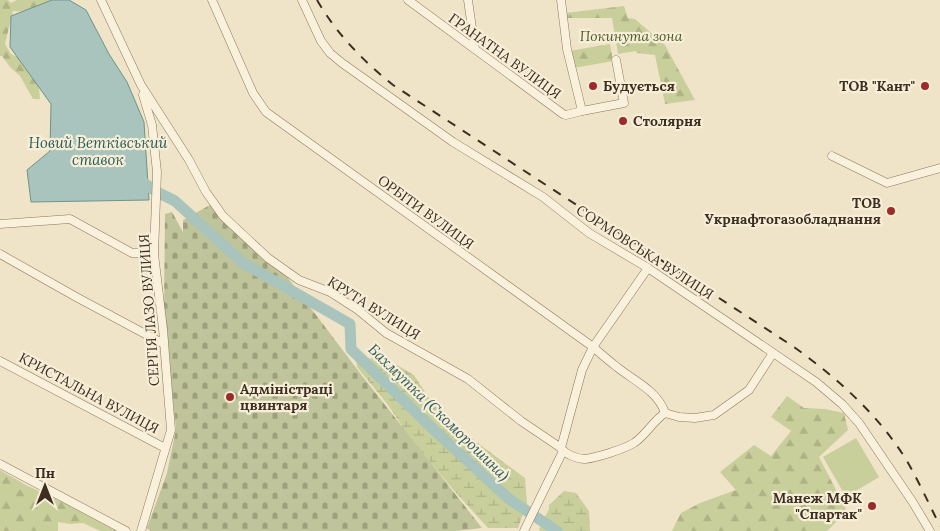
<svg xmlns="http://www.w3.org/2000/svg" width="940" height="531" font-family="Lora,serif">
	<style>
		.green { fill: #c9cf9b }
		.forest { fill: url(#forest-firs) }
		.wetland { fill: url(#wetland-marsh) }
		.cemetery { fill: url(#cemetery-stones) }
		.water { fill: #a9c4bc; stroke: #6f938a }
		.lines { fill: none; stroke-linecap: round; stroke-linejoin: round }
		.river { stroke: #a9c4bc; stroke-width: 11 }
		.minor-casing { stroke: #8d765c; stroke-width: 9 }
		.minor { stroke: #faf1dc; stroke-width: 8 }
		.rail { stroke: #3d2e20; stroke-width: 2; stroke-dasharray: 9 9; stroke-linecap: butt }
		.poi-dot { fill: #9e2a2b; stroke: #f7eed8; stroke-width: 2 }
		.labels { text-anchor: middle; dominant-baseline: central; stroke-width: 4.5; stroke-linejoin: round; paint-order: stroke }
		.park-label { font-size: 14px; font-style: italic; fill: #4d5a26; stroke: #f7eed8 }
		.street-label { font-size: 14px; fill: #3d2e20; stroke: #f7eed8 }
		.poi-label { font-size: 14px; font-weight: bold; fill: #3d2e20; stroke: #f7eed8; text-anchor: start }
		.water-label { font-size: 15px; font-style: italic; fill: #2f5d5a; stroke: #f7eed8 }
	</style>
	<defs>
		<pattern id="forest-firs" width="22" height="20" patternUnits="userSpaceOnUse" patternTransform="scale(1.25)"><rect width="22" height="20" fill="#c9cf9b"/><path d="M5 1l3.5 6h-7zM16 11l3.5 6h-7z" fill="#aeb285"/></pattern>
		<pattern id="wetland-marsh" width="20" height="14" patternUnits="userSpaceOnUse" patternTransform="scale(1.25)"><rect width="20" height="14" fill="#c9cf9b"/><path d="M1 5h8M5 5V1M11 12h8M15 12V8" fill="none" stroke="#aeb285"/></pattern>
		<pattern id="cemetery-stones" width="16" height="16" patternUnits="userSpaceOnUse" patternTransform="scale(1.25)"><rect width="16" height="16" fill="#bfc49a"/><path d="M2 7V4a2 2 0 0 1 4 0v3zM10 15v-3a2 2 0 0 1 4 0v3z" fill="#9ca07d"/></pattern>
	</defs>
	<rect width="100%" height="100%" fill="#f0e4c8"/>
	<!-- green -->
	<path class="green" d="M856,438L879,477L846,497L823,457Z"/>
	<!-- forest -->
	<g class="forest">
		<path d="M0,0H8L11,3L17,0H59L32,12L13,11L5,44L11,54L25,61L35,74L39,87L40,99H33L20,76L10,67L2,56H0Z"/>
		<path d="M624,6L628,18L635,19L665,45L695,100L665,104L655,55L637,53L636,51L618,54L612,18H566L565,13Z"/>
		<path d="M610,44L613,61L574,68L569,51Z"/>
		<path d="M787,396L804,408L825,409L844,413L848,430L819,457L847,511L827,531H672L681,513L700,503L736,490L720,472L754,445L771,456L791,431L771,417Z"/>
		<path d="M0,470L26,485L66,504L116,531H100L83,523L70,524L58,522V531H0Z"/>
	</g>
	<!-- wetland -->
	<g class="wetland">
		<path d="M385,358L414,375L432,403L467,435L525,478L527,504L518,528H488L457,494L412,441L388,405L357,367L356,359Z"/>
		<path d="M564,491L576,493L589,511L590,531H540L539,529L549,509V505Z"/>
	</g>
	<!-- cemetery -->
	<path class="cemetery" d="M210,205L254,249L285,274L363,377L482,528L455,531H150L147,528L167,473L176,429L164,313L165,214L172,212L183,232V220Z"/>
	<!-- water -->
	<path class="water" d="M52,0H69L86,10L109,54L127,82L144,122L149,200L31,202L27,170L50,151L51,104L10,47L11,16Z"/>
	<g class="lines">
		<!-- river -->
		<path class="river" d="M137,178L157,192L175,201L243,263L350,324L351,349L434,430L509,499L557,531"/>
		<defs>
			<g id="minor">
				<path d="M101,0L141,85L189,160L206,192L223,216L268,258L299,280L330,292L358,310L386,333L468,379L521,421L561,448C565,454 577,459 585,459C596,458 624,449 634,443C646,435 653,421 665,413L679,417L695,418L714,415L749,390L773,353"/>
				<path d="M212,0L253,93L266,112L593,347C601,354 609,361 617,367C634,381 658,391 665,413"/>
				<path d="M302,0L321,41L330,53L342,63L453,142L543,197L589,233L648,268L816,382L842,404L859,423L912,501L930,531"/>
				<path d="M408,0L563,114"/>
				<path d="M468,0L475,49"/>
				<path d="M561,0L567,49L582,111L566,115"/>
				<path d="M582,111L624,103L616,60"/>
				<path d="M832,156L887,183L940,168"/>
				<path d="M0,224L70,219L132,253H143L154,247"/>
				<path d="M0,254L78,298L164,344"/>
				<path d="M0,361L165,448"/>
				<path d="M561,448L582,370L593,347L648,268"/>
				<path d="M0,464L126,531"/>
				<path d="M141,531L171,430L163,329L154,254L157,172L152,125L143,95"/>
				<path d="M524,531L563,451"/>
			</g>
		</defs>
		<!-- minor casing -->
		<use href="#minor" class="minor-casing"/>
		<!-- minor -->
		<use href="#minor" class="minor"/>
		<!-- rail -->
		<path class="rail" d="M317,0C336,33 363,61 393,85L794,347C838,379 878,414 907,461C919,482 929,504 940,526"/>
	</g>
	<!-- markers -->
	<g class="poi-dot">
		<circle cx="593" cy="86" r="5"/>
		<circle cx="925" cy="86" r="5"/>
		<circle cx="623" cy="121" r="5"/>
		<circle cx="891" cy="211" r="5"/>
		<circle cx="230" cy="397" r="5"/>
		<circle cx="872" cy="506" r="5"/>
	</g>
	<g class="labels">
		<!-- park labels -->
		<g class="park-label">
			<text x="631" y="36">Покинута зона</text>
		</g>
		<!-- street labels -->
		<g class="street-label">
			<text transform="translate(505 56) rotate(36)">ГРАНАТНА ВУЛИЦЯ</text>
			<text transform="translate(426 212) rotate(36)">ОРБІТИ ВУЛИЦЯ</text>
			<text transform="translate(645 252) rotate(33)">СОРМОВСЬКА ВУЛИЦЯ</text>
			<text transform="translate(374 308) rotate(32)">КРУТА ВУЛИЦЯ</text>
			<text transform="translate(149 310) rotate(-94)">СЕРГІЯ ЛАЗО ВУЛИЦЯ</text>
			<text transform="translate(89 393) rotate(28)">КРИСТАЛЬНА ВУЛИЦЯ</text>
		</g>
		<!-- poi labels -->
		<g class="poi-label">
			<text x="603" y="86">Будується</text>
			<text x="915" y="86" text-anchor="end">ТОВ "Кант"</text>
			<text x="633" y="121">Столярня</text>
			<text x="881" y="203" text-anchor="end">ТОВ<tspan x="881" dy="16">Укрнафтогазобладнання</tspan></text>
			<text x="240" y="389">Адміністраці<tspan x="240" dy="16">цвинтаря</tspan></text>
			<text x="862" y="498" text-anchor="end">Манеж МФК<tspan x="862" dy="16">"Спартак"</tspan></text>
		</g>
		<!-- water labels -->
		<g class="water-label">
			<text x="98" y="142">Новий Ветківський<tspan x="98" dy="17">ставок</tspan></text>
			<text transform="translate(439 412) rotate(44)">Бахмутка (Скоморошина)</text>
		</g>
	</g>
	<!-- north arrow -->
	<g transform="translate(45 486)" stroke="#f7eed8" stroke-width="4" paint-order="stroke">
	<path d="M0-4L9 19L0 12L-9 19Z" fill="#3d2e20"/>
	<text y="-8" font-size="14" font-weight="bold" text-anchor="middle" fill="#3d2e20">Пн</text>
	</g>
</svg>
